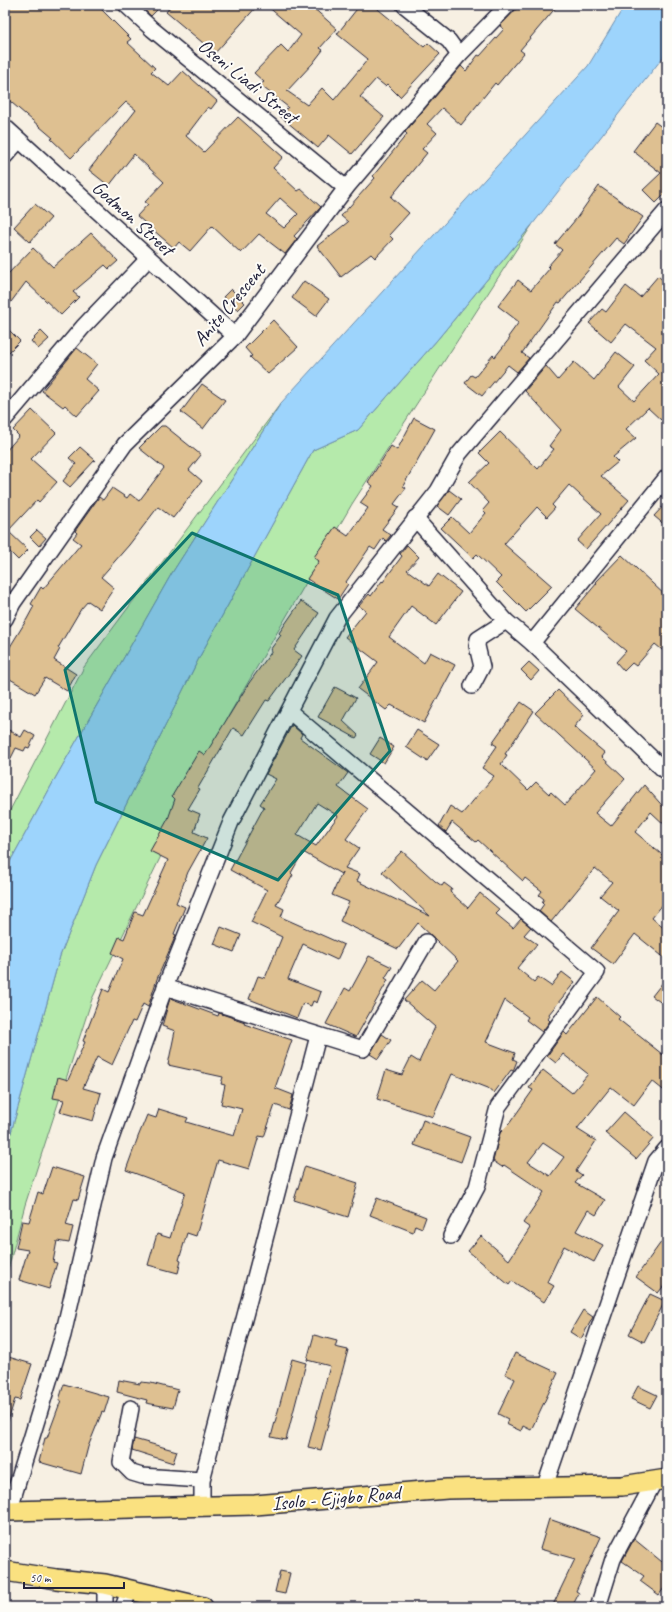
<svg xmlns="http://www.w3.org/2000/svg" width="672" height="1612" font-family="Caveat,sans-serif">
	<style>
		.green { fill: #b5eaab; stroke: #6c8673 }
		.water { fill: #9dd4fc; stroke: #6c8daf }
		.building { fill: #dec091; stroke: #22223b; fill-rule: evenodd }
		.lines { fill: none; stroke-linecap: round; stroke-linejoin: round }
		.minor-casing { stroke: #22223b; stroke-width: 18 }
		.major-casing { stroke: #22223b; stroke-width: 22 }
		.minor { stroke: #fdfcf7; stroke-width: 15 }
		.major { stroke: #fae180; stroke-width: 19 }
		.marked { fill: #0f766e; fill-opacity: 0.2; stroke: #0f766e; stroke-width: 3; stroke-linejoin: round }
		.labels { text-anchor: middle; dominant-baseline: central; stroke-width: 4; stroke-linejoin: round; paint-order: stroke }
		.street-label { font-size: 20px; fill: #22223b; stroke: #fdfcf7 }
	</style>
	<rect width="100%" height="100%" fill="#f7f0e3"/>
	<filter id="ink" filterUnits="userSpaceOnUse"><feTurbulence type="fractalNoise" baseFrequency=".025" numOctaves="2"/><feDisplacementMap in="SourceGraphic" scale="8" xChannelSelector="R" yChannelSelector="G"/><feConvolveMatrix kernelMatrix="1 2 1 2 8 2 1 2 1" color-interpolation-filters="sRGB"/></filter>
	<g filter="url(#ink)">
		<!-- green -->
		<g class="green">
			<path d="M532,225L352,504L229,715L92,999L25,1205L5,1281V1154L60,956L96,865L200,656L313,450L358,430L437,340Z"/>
			<path d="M281,403L172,573L56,777L5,871V820L84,667Z"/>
		</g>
		<!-- water -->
		<path class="water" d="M625,5H667V52L532,225L437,340L358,430L313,450L200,656L96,865L60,956L5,1154V871L56,777L172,573L281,403L588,66Z"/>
		<!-- building -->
		<g class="building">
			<path d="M5,5H97L131,39L127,42L155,68L151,72L169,86L183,71L217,101L211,109L208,107L186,136L204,152L238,117L283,157L273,168L298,191L301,189L321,207L294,236L297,239L285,254L259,234L241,253L212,226L190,251L179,242L174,248L137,216L148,204L145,202L164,182L134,154L109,186L89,170L136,110L126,102L71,158L51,139L53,138L5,97ZM280,198L298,214L284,228L266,214Z"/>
			<path d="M139,5H162L151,16Z"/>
			<path d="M172,5H258L215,53L166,12Z"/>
			<path d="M266,5H310L337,29L320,48L323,50L313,63L287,91L307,105L322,88L334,100L368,59L337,34L360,5H373L424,47L428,43L440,54L400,97L387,84L385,86L376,79L360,97L384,117L352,154L329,135L318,148L280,116L288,107L260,85L264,82L254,73L281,45L288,52L301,35Z"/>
			<path d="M520,5H558L520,50L524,53L497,85L495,83L461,125L442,108L427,124L437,133L422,149L427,153L391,197L409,213L389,235L393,239L375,258L371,254L341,277L317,246L348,222L341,216L375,178L373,176L407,134L405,132L461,66L466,71L478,55L480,56L504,29L500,26Z"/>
			<path d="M655,122L667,131V192L656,203L643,190L661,173L633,151Z"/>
			<path d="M599,186L643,217L624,244L616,238L560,303L558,302L522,353L529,358L517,372L508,365L482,396L465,383L471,375L475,377L493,355L495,357L510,338L508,337L519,322L498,306L518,280L531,290L550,268L548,266L562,250L555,244L576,219Z"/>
			<path d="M35,204L51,218L30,242L14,227Z"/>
			<path d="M91,233L118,261L109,269L105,265L73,292L79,297L61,315L26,282L5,310V277L33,248L53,267Z"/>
			<path d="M658,276L667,284V414L661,420L648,408L626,429L636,438L613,457L618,462L601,476L629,500L586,549L577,541L601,514L569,485L552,505L555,508L547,517L537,507L504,544L552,586L526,612L496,582L501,577L477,554L473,558L441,528L452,517L469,533L486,513L483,510L489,503L469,482L489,463L479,453L500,432L538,469L554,449L549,446L561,430L525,391L546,366L558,380L574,362L594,380L616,352L635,367L619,387L634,401L659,374L644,360L656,347L626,324L611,342L589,323L602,309L606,312L626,286L640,297Z"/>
			<path d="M304,281L329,299L316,316L292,298Z"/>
			<path d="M231,289L245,303L238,310L223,297Z"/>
			<path d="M273,320L298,347L268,374L250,357L252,356L245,348Z"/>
			<path d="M5,326L20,341L5,356Z"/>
			<path d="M41,331L49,339L38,349L31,341Z"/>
			<path d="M77,348L97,364L85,379L99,391L77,416L65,405L63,407L42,391Z"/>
			<path d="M202,384L225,400L203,429L181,412Z"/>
			<path d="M32,410L56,433L31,459L57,482L39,502L37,500L8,531L28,550L18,560L5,547V452L19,436L13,430Z"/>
			<path d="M414,418L435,429L403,486L406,488L394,504L399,507L382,529L391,535L386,541L383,538L375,550L370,547L346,582L348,584L338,599L307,579L319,561L314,557L335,527L348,536L368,508L360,503L373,486L368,482L391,446L397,450Z"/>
			<path d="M161,426H165L201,455L189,470L202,481L173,518L158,507L129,545L101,577L114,588L100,609L88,601L81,609L58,648L60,649L54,660L76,674L67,691L45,678L35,694L5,676V655L27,619L34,606L31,604L41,587L43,589L81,544L73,538L77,533L75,531L99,497L103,500L112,488L127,498L130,494L139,501L164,468L139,448Z"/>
			<path d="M80,447L95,460L70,487L63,481L76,464L69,458Z"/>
			<path d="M449,490L461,499L449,515L437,506Z"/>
			<path d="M667,502V527L654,516Z"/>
			<path d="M37,530L46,538L39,546L30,537Z"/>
			<path d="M407,545L419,557L407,570L429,586L438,574L461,592L436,625L411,606L389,637L424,663L430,652L455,665L424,723L391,705L386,710L358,689L378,662L345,637L366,611L359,606L369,594L371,596L382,581L383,582L402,556L400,554Z"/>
			<path d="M622,555L667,597V654L655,644L636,666L632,663L624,671L616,662L626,651L575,609L597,583L596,582Z"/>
			<path d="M301,601L319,613L294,650L302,656L269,701L266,700L244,735L233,728L198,788L200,789L188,809L200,814L194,832L207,838L188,872L176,903L185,907L174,934L176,935L157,979L148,1007L143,1004L135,1022L132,1021L112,1065L97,1057L83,1088L101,1093L93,1121L60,1112L64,1100L53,1098L58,1077L68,1080L85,1042L83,1041L103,989L109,992L123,959L112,953L119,937L124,939L135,912L143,915L168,860L150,851L168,819L175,799L172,796L199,751L205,755L249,683L272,651L270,650L281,635L279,633Z"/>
			<path d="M529,662L539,671L531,680L521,670Z"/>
			<path d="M335,687L356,698L343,721L358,735L356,738L318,717Z"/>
			<path d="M558,690L584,715L574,727L605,753L602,757L625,779L595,813L611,826L644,785L667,811V827L651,812L635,832L667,859V899L652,918L667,931V960L635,934L613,964L591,948L619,911L600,896L612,882L595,868L551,922L539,911L544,904L542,902L544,899L539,895L542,891L525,878L523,881L478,840L476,842L452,822L446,832L439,826L450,806L462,814L494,776L482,768L497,746L492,743L521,702L534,711L505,754L507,755L501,764L528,790L536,782L549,794L551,792L565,805L596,769L535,713Z"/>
			<path d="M292,725L302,734L300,738L348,773L338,787L368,809L346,839L359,848L345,868L360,874L357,881L430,916L382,872L402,851L435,881L442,886L444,883L452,889L450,892L468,908L480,893L500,910L496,914L513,928L521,919L531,927L524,935L537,944L517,968L534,982L538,977L551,986L562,972L575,982L549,1014L550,1016L548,1019L550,1021L542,1032L526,1020L528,1017L505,1000L486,1042L515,1053L513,1059L517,1061L513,1071L511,1070L494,1093L488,1088L452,1074L433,1117L377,1099L386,1070L402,1075L411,1057L419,1062L435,1027L404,1000L422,980L434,990L458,961L418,923L398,949L340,921L349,902L332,895L342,872L341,874L303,852L291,873L293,875L276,905L284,909L281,917L344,945L337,960L303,944L288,979L321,992L317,1003L313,1001L311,1006L303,1003L297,1018L249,999L258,976L265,978L282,937L251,922L267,890L230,870L264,807L260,804L276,779L266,774ZM317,803L338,816L316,846L297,835Z"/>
			<path d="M5,728L21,737L25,730L35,736L29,748L26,747L24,751L16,748L5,770Z"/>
			<path d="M417,730L439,744L427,761L406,747Z"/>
			<path d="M380,738L394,747L384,763L370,754Z"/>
			<path d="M221,927L241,935L234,952L214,944Z"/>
			<path d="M369,956L392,967L385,978L388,980L356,1037L326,1024L345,988L350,991Z"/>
			<path d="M667,977V1007L652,996Z"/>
			<path d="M597,997L620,1017L618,1019L667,1058V1093L652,1081L634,1105L611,1087L577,1129L596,1141L576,1171L582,1175L575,1183L605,1200L596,1215L588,1210L576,1231L603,1245L594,1262L564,1246L547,1282L554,1286L544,1302L512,1281L509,1285L468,1251L481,1236L509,1260L530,1228L523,1223L544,1192L504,1165L502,1167L493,1161L500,1133L509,1124L533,1090L529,1088L543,1070L572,1093L588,1074L563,1054L556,1063L547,1056L564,1032L567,1035ZM543,1143L564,1157L550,1176L528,1162Z"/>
			<path d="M170,998L218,1016L219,1013L245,1022L244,1024L292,1040L275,1088L293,1095L289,1110L275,1105L264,1137L259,1136L249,1169L218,1160L196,1236L187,1233L179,1260L181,1261L178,1273L148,1265L157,1234L170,1238L185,1192L126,1170L138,1137L147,1115L156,1118L159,1109L188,1118L186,1122L234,1136L242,1109L221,1104L225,1085L221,1084L223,1077L168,1065L175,1031L162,1026Z"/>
			<path d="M382,1034L391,1040L378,1059L370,1054Z"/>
			<path d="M624,1112L654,1138L636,1159L605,1133Z"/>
			<path d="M423,1120L470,1137L461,1162L414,1145Z"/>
			<path d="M305,1166L358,1183L348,1217L294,1200Z"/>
			<path d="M52,1167L85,1177L78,1200L74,1199L66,1225L73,1227L69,1243L57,1241L53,1262L57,1263L49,1289L19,1280L28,1250L16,1248L22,1221L29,1222L38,1192L43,1194Z"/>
			<path d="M377,1198L426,1217L422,1228L415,1225L413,1232L370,1215Z"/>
			<path d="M667,1234V1282L658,1293L636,1277Z"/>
			<path d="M650,1294L665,1301L644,1342L629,1334Z"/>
			<path d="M583,1310L593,1317L581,1339L570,1332Z"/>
			<path d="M314,1335L337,1341L335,1347L348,1350L321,1450L308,1447L330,1366L307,1360Z"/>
			<path d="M515,1353L558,1373L531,1430L523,1426L521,1431L506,1424L508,1419L498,1414L515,1379L505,1374Z"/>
			<path d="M5,1356L32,1364L20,1400L15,1399L7,1424H5Z"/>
			<path d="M292,1359L306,1363L286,1440L271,1437Z"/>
			<path d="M119,1380L140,1384L141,1382L151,1383L178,1390L173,1408L146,1403L147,1400L117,1392Z"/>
			<path d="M64,1384L109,1397L104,1413L102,1412L88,1447L81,1474L39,1462L45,1438H47L61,1400H59Z"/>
			<path d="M638,1386L657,1395L650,1408L631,1399Z"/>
			<path d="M134,1439L177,1451L173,1463L132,1450Z"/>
			<path d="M549,1519L601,1537L576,1591L579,1593L572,1607H552L575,1559L540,1549Z"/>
			<path d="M634,1539L667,1566V1584L659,1595L640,1581L644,1576L622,1561Z"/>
			<path d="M280,1571L290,1573L285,1594L275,1592Z"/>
		</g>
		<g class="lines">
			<defs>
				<g id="minor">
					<path d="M126,5L152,29L346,188"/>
					<path d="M404,5L449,41L459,55"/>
					<path d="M5,127L235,336"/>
					<path d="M5,156L19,140"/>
					<path d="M5,419L83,327L148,259"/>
					<path d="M415,518L506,621L532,643L667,773"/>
					<path d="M5,619L13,603L125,444L235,336L346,188L459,55L508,5"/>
					<path d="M532,643L667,477"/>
					<path d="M472,686L482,667L477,646L478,639L506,621"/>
					<path d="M289,711L597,972L498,1107L477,1187L451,1236"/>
					<path d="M165,987L363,1049L426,942"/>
					<path d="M131,1408L121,1462L132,1473L142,1476L202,1480"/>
					<path d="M545,1486L656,1161L667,1148"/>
					<path d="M202,1505V1480L318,1036"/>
					<path d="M9,1511L63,1335L104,1158L165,987L231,822L337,618L438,491L459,454L667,210"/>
					<path d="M105,1607V1584"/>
					<path d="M123,1607L130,1589"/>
					<path d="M598,1607L613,1559L654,1482"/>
				</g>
				<g id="major">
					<path d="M5,1510L9,1511L255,1505L447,1489L622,1486L667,1479"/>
					<path d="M5,1571L56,1579L105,1584L203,1607"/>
				</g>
			</defs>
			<!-- minor casing -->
			<use href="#minor" class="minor-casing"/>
			<!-- major casing -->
			<use href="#major" class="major-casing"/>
			<!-- minor -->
			<use href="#minor" class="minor"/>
			<!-- major -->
			<use href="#major" class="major"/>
		</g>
	</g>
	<!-- marked area -->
	<path class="marked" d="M192,533L338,595L390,751L278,880L96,802L65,670Z"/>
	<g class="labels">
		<!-- street labels -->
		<g class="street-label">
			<text transform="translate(248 81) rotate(39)">Oseni Liadi Street</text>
			<text transform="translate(133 218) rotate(42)">Godmon Street</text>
			<text transform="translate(229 305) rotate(-50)">Anite Crescent</text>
			<text transform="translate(336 1498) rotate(-5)">Isolo - Ejigbo Road</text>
		</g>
	</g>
	<!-- margin -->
	<rect width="672" height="1612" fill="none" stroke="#fdfcf7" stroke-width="20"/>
	<rect x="10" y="10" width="652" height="1592" fill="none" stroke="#22223b" stroke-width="1.5" filter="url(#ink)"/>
	<!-- scale -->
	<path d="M24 1582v6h100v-6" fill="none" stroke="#22223b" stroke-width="2"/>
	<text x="30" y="1582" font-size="12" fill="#22223b" stroke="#fdfcf7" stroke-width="3" paint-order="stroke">50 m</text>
</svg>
